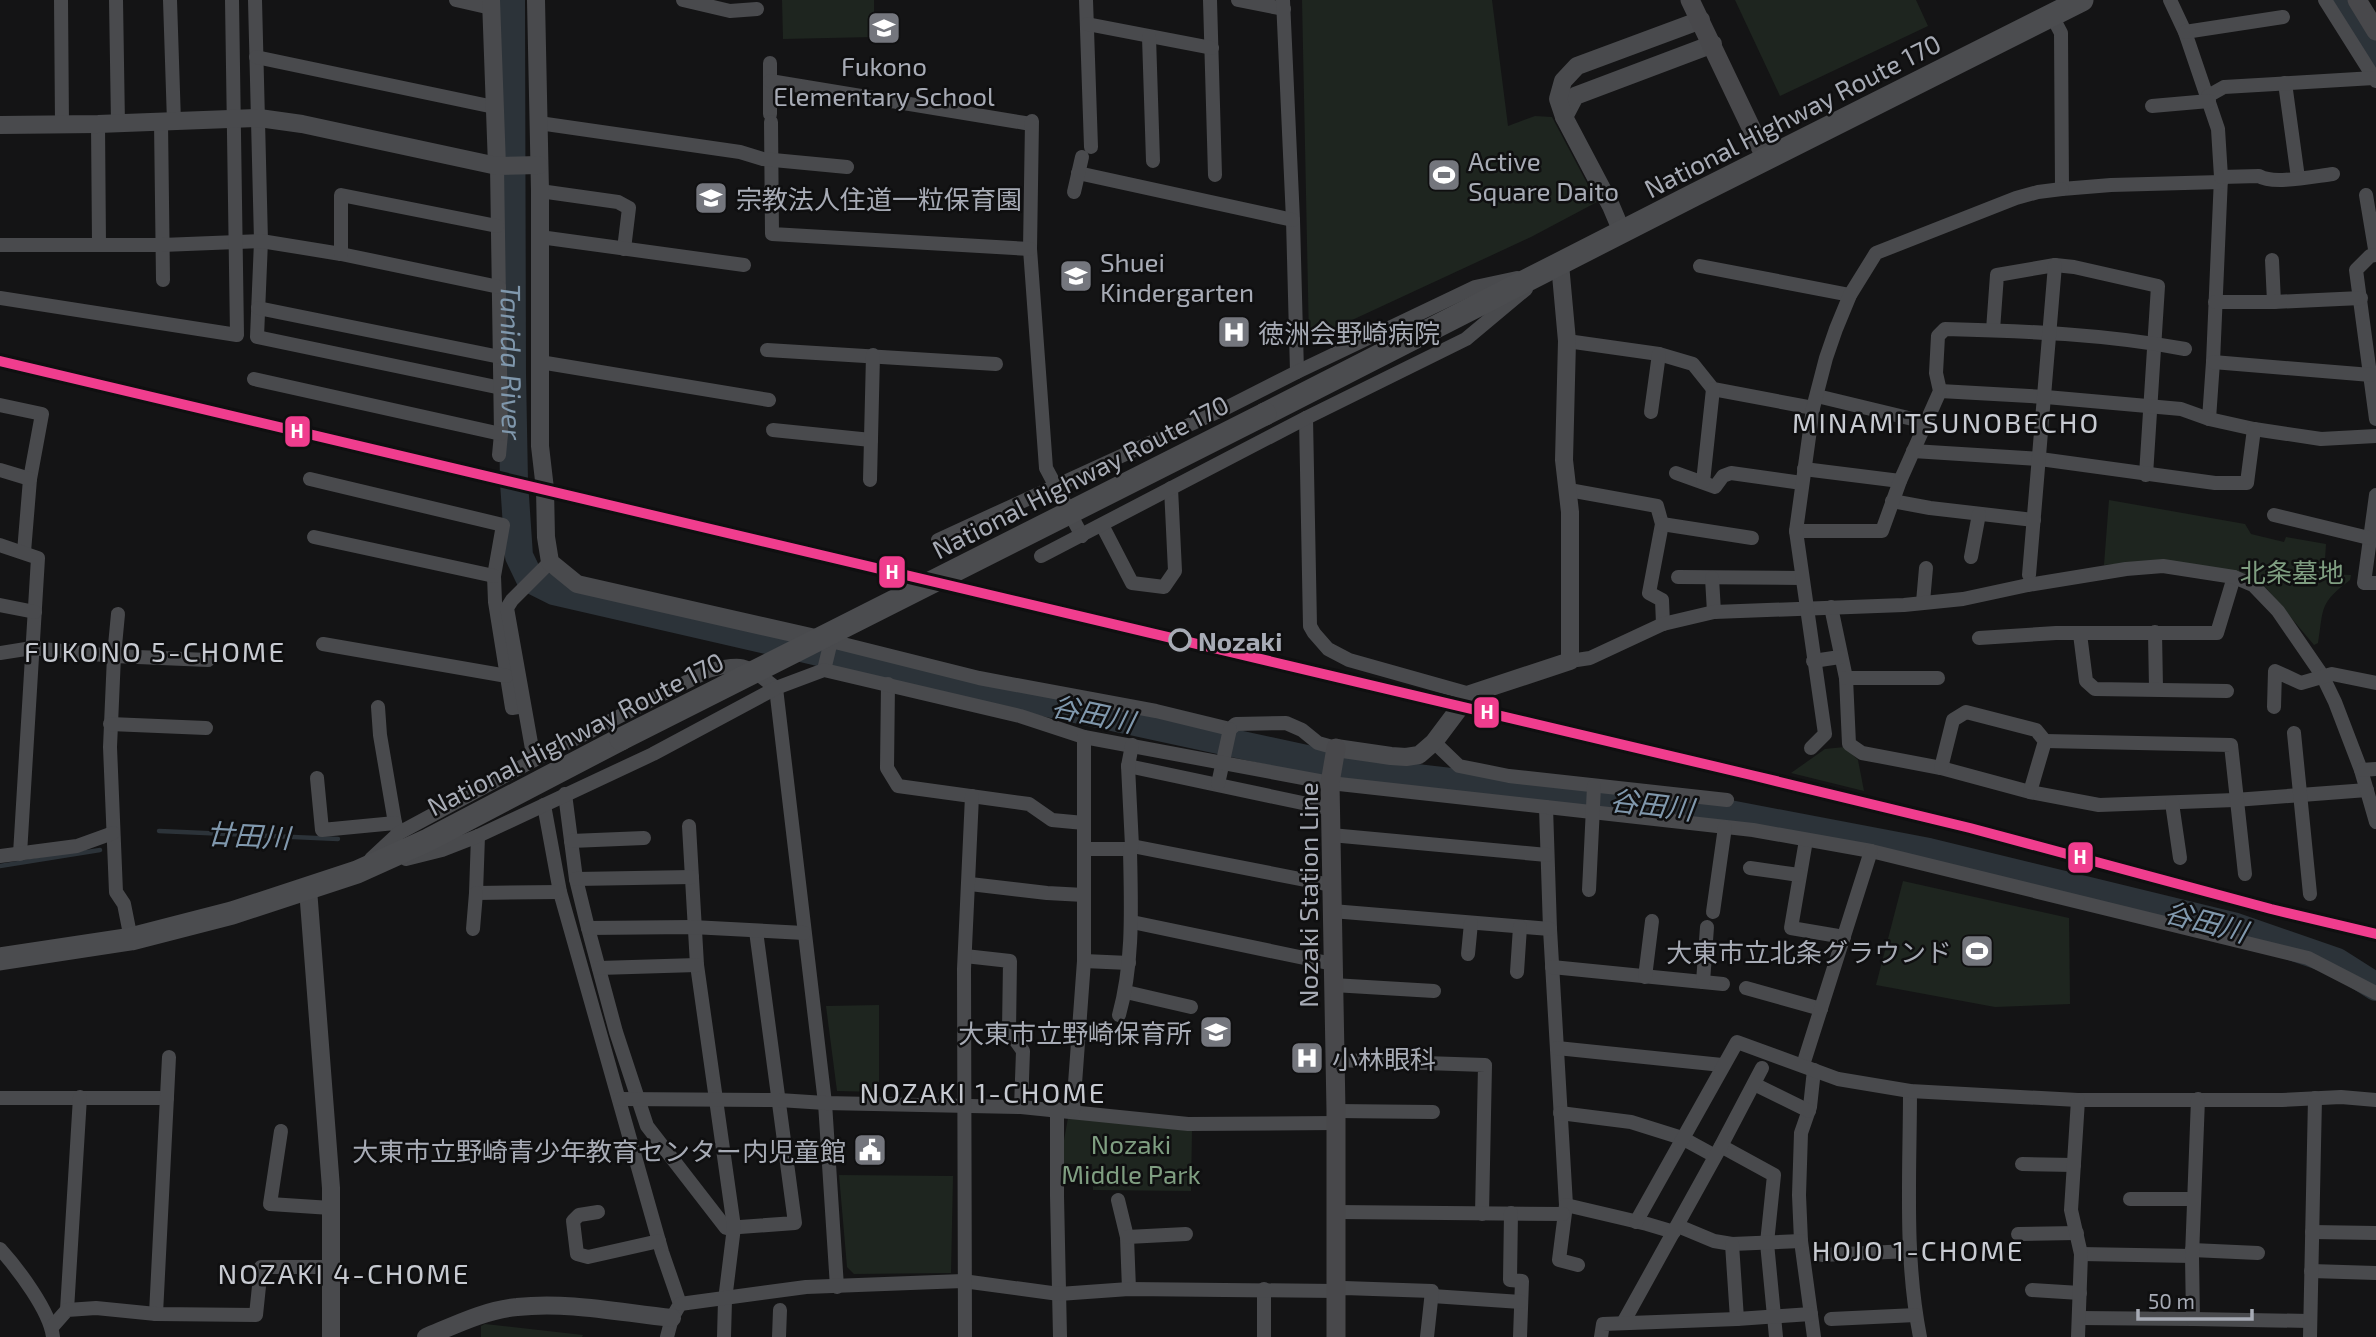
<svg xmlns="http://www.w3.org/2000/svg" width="2376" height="1337" font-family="'Exo 2','Noto Sans JP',sans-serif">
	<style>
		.green { fill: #1e251f }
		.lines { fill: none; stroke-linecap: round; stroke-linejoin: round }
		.stream { stroke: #2c3339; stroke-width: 4.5 }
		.river { stroke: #2c3339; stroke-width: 28 }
		.minor { stroke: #494a4d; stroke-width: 14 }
		.tertiary { stroke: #494a4d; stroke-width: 18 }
		.secondary { stroke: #48484b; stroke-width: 19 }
		.trunk { stroke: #4b4c4f; stroke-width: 23 }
		.trunk-bridge { stroke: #4b4c4f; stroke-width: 23 }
		.rail-1-casing { stroke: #0f0f10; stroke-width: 16 }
		.rail-1 { stroke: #f03d8e; stroke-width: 10 }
		.stop-dot { fill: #0f0f10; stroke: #a7abb5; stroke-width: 3.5 }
		.labels { text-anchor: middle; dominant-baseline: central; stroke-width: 5; stroke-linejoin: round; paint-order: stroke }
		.poi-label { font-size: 26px; fill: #a7abb5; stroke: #0f0f10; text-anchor: start }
		.street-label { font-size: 26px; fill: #a7abb5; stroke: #0f0f10 }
		.park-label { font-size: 26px; fill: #7f9e81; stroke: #0f0f10 }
		.stop-label { font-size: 26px; font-weight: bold; fill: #a7abb5; stroke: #0f0f10; text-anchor: start }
		.water-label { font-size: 28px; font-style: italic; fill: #8098ad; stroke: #0f0f10 }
		.neighbourhood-label { font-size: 28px; letter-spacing: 2px; fill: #c7cad1; stroke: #0f0f10 }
		.line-badge { stroke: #0f0f10; stroke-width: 2.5 }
		.badge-label { font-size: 19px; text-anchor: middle; font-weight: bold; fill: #fff }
	</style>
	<rect width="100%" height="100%" fill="#141415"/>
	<!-- green -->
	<g class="green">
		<path d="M782,0H874V37L783,39Z"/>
		<path d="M1302,0H1492L1508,126L1535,116L1552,117L1597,202L1531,237L1309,340Z"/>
		<path d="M1735,0H1916L1928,26L1780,96Z"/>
		<path d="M2109,500L2245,524L2251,534L2284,542L2286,537L2326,544L2324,574L2351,575L2350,580C2319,604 2324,606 2318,643L2314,645L2267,589L2251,577L2152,561L2104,565Z"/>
		<path d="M1845,747L1858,760L1864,791L1791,773L1825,749Z"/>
		<path d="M1903,881L2069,918L2070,1004L1995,1007L1876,985Z"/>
		<path d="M879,1005V1092L837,1091L826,1006Z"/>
		<path d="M1068,1118L1192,1131L1191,1191L1093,1190L1092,1164H1063L1064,1140Z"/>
		<path d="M839,1175L953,1176L951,1273L854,1274L847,1267Z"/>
		<path d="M485,1324L583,1335L582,1337H481V1326Z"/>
	</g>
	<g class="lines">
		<!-- stream -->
		<g class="stream">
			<path d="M159,831L338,839"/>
			<path d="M0,866L100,850"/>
		</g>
		<!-- river -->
		<g class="river">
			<path id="s1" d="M511,0L512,374L514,482L519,556L530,579L554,591L914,674L1348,768L1416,778L1724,813L1929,852L2233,926L2337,962L2376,987"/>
			<path d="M2340,0L2376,60"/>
		</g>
		<!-- minor -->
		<g class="minor">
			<path d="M61,0L62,124"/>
			<path d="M116,0L118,124"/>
			<path d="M170,0L174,122"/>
			<path d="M255,0L261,241L257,337L501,388"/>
			<path d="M456,0L491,8"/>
			<path d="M683,0L730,11L757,9"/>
			<path d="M1086,0L1091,147"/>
			<path d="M1210,0L1215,175"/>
			<path d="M1238,0L1284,9"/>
			<path d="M1283,0L1293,220L1297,372"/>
			<path d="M2170,0L2185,32L2218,129L2221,177L2213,362L2209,419"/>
			<path d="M2325,0L2376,81"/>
			<path d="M2052,16L2061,33L2062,189L2111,185L2221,182"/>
			<path d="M1087,24L1212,48"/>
			<path d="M2185,32L2283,17"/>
			<path d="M1149,37L1153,161"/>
			<path d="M256,57L494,107"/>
			<path d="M770,63V114"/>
			<path d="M770,81L1031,124"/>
			<path d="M2285,83L2298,178"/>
			<path d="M2208,96L2224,87L2374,78"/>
			<path d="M2152,106L2209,101"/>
			<path d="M1032,121L1030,249L1046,468L1082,536"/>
			<path d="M161,122L163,280"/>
			<path d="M771,122L772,234L1030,249"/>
			<path d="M539,123L740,152L763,159L847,167"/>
			<path d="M98,124L99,245"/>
			<path d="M497,166L501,434L499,455"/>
			<path d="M1078,173L1293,220"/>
			<path d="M2221,177L2259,176C2273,185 2315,176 2333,174"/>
			<path d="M540,191L618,202L629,208L624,249"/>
			<path d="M1074,192L1082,157"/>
			<path d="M2366,195L2376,255"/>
			<path d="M540,237L744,265"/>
			<path d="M0,245H162L261,241L341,254L499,287"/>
			<path d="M341,254V195L497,226"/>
			<path d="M2376,255L2370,256L2356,270L2376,419"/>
			<path d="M2272,260L2274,302"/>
			<path d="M1700,266L1850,295"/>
			<path d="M0,298L237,335L232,0"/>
			<path d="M2215,302H2274L2361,298"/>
			<path d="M258,308L500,357"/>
			<path d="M1993,330L1997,275L2055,265L2074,267L2158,286L2146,475"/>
			<path d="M1567,341L1659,354L1693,364L1713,389L1813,408"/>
			<path d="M767,350L996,364"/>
			<path d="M540,362L769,400"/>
			<path d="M2213,362L2371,375"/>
			<path d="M254,379L501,434"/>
			<path d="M1940,391L2046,397L2181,409L2209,419L2254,429L2321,439L2376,436"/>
			<path d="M1817,396L1925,422"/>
			<path d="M0,405L42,414L30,479L24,552"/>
			<path d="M1651,412L1659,354"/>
			<path d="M1306,418L1310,626L1314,633L1328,649L1349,660L1470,694"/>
			<path d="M773,430L871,440"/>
			<path d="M1913,451L2040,459L2215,483H2247L2254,429"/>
			<path d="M1804,469L1900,481"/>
			<path d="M0,470L30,479"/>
			<path d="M1676,473L1715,487L1723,476L1731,473L1802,483"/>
			<path d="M310,479L503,525L494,576L495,602L512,708L524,706"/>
			<path d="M870,480L873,355"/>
			<path d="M1703,482L1713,389"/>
			<path d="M1569,490L1657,506L1662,524L1649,593L1662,600L1663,624"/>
			<path d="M2376,495L2364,583H2376"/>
			<path d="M1892,501L1930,508L2034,520"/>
			<path d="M2274,515L2369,538"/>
			<path d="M1662,524L1752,538"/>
			<path d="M1102,525L1132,583L1164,587L1175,571L1171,488"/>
			<path d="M1796,531H1882L1900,481L1940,391L1936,373L1938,336L1945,329C2025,331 2106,334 2185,349"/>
			<path d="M314,537L494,576"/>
			<path d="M938,540L1226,408L1297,372L1475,287L1517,278"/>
			<path d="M0,545L38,558L20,854"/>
			<path d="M1041,556L1306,418L1466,339L1526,289"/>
			<path d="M1971,557L1979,514"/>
			<path d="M2029,575L2055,265"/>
			<path d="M1678,577L1801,578"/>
			<path d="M1712,578L1714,612"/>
			<path d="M1923,602L1926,568"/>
			<path d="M0,605L35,612"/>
			<path d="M1831,607L1846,678L1849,744L1862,753L1941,768L2030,792L2099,805L2235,800L2367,790"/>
			<path d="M118,614L114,656L208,660"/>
			<path d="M2155,632L2156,688"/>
			<path d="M2080,634L2086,681L2095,689L2227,691"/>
			<path d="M1979,638L2056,633H2217L2234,577"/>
			<path d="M323,644L507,676"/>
			<path d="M0,653L32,648L114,656L110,747L116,892L124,904L131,939"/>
			<path d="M1570,661L1590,658L1663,624L1714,612L1904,605L1963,599L2028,585L2126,569L2163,566L2234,577L2253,585L2278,611L2322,675L2335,702L2361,770L2376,822"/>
			<path d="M1813,661L1840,657"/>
			<path d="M824,670L831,641L979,678L1156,711L1230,729L1236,724L1286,723L1302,730L1318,743L1336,748"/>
			<path d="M1846,678H1938"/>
			<path d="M888,684L887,768L898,786L1029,804L1052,820L1084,823"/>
			<path d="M378,707L380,735L395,823"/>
			<path d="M2274,707L2275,671L2301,683L2332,674L2376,683"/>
			<path d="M110,724L206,728"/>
			<path d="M2294,733L2310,894"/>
			<path d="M2045,741L2231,745L2245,874"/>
			<path d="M1434,742L1459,766L1509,776L1727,800"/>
			<path d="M1811,748L1825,734L1796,531L1813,408L1826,358L1836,329L1850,295L1876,253L2016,198L2038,192L2062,189"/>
			<path d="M534,760L507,608L512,600L550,562"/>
			<path d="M1128,766L1331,809"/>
			<path d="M1941,768L1953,720L1966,712L2036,730L2045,741L2030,792"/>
			<path d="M2361,770L2376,769"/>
			<path d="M317,778L322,830L395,823L399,833"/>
			<path d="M1218,784L1230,729"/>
			<path d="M565,794L576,879L588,928L616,1032L647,1126L726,1228L795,1223L756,931"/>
			<path d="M2172,803L2180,858"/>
			<path d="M544,805L560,892L662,1252L680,1304L672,1318L667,1337"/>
			<path d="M1546,807L1550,929L1566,1205L1559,1260L1578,1265"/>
			<path d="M689,826L697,965L734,1227L725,1300L724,1337"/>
			<path d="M1331,835L1547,855"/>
			<path d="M478,836L476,893L560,892"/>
			<path d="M571,841L644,838"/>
			<path d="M1132,846L1331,885"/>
			<path d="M1805,846L1791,928L1844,937"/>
			<path d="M1085,849H1130"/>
			<path d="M0,856L77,846L113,833"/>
			<path d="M371,859L399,833L534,760L708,671C746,660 747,666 776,688L825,1103L837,1287"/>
			<path d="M406,859L442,850L478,836L653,754L776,688L824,670L1020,716L1084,737L1330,783L1753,830L1871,851L2308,958L2376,993"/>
			<path d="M1750,868L1799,875"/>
			<path d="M576,879L692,877"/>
			<path d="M970,884L1047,893L1084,895"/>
			<path d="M1589,890L1594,786"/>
			<path d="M1332,911L1550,929"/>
			<path d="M1713,912L1725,827"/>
			<path d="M1132,922L1333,964"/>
			<path d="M588,928L692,927L804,933"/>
			<path d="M473,929L476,893"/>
			<path d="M1468,954L1471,923"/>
			<path d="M965,956L1010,961L1009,1031L1023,1051L1021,1107"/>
			<path d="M1084,961L1129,963"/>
			<path d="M1552,967L1723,984"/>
			<path d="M599,968L697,965"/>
			<path d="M1517,972L1520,927"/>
			<path d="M1645,977L1652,921"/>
			<path d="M1703,982L1707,927"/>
			<path d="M1333,985L1434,991"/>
			<path d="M1746,988L1821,1009"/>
			<path d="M1126,992L1191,1007"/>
			<path d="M1119,1015C1134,961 1131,905 1130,849L1132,846L1128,766L1132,745"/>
			<path d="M1557,1048L1722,1065"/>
			<path d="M1335,1060L1485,1065L1482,1214"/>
			<path d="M1803,1065L1871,851"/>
			<path d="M1814,1070L1810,1107L1801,1133L1799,1195L1801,1241L1814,1337"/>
			<path d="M1754,1084L1809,1111"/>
			<path d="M1910,1091C1910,1172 1904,1256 1920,1337"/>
			<path d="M0,1098H167"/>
			<path d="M620,1099L779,1100L825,1103L1021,1107L1188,1124L1336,1123"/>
			<path d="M1057,1109V1196L1060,1337"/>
			<path d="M1073,1111L1084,961V737"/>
			<path d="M1336,1111L1433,1112"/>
			<path d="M1560,1113L1631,1122L1682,1138L1715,1156"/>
			<path d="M281,1131L270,1204L331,1208"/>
			<path d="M1721,1146L1774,1175L1767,1243L1776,1337"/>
			<path d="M2022,1164L2074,1165"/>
			<path d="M2130,1199H2194"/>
			<path d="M1118,1200L1127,1237L1129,1289"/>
			<path d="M1566,1205L1647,1224L1674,1232"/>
			<path d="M598,1212L579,1215L573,1221L577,1254L588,1257L659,1241"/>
			<path d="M1336,1212L1563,1214"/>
			<path d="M1511,1213L1510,1280L1522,1281L1520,1337"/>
			<path d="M1636,1222L1737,1042L1838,1079L1910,1091L2078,1100H2282L2341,1097L2376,1100"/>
			<path d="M1678,1226L1714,1241L1732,1244L1801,1241"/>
			<path d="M2312,1232L2376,1233"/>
			<path d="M2018,1234L2077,1233"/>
			<path d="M1127,1237L1186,1234"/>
			<path d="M1732,1244L1737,1319"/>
			<path d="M0,1249C18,1269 50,1311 53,1337"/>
			<path d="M2192,1250L2258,1253"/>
			<path d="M2081,1254L2192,1256"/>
			<path d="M1822,1255L1910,1251"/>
			<path d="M2311,1271L2376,1273"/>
			<path d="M1264,1289V1337"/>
			<path d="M2032,1290L2080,1293"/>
			<path d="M1432,1296L1521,1302"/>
			<path d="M680,1304L806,1287L963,1281L1059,1294L1129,1289L1336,1291L1344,1288L1432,1291L1427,1337"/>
			<path d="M67,1310L80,1097"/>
			<path d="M156,1314L169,1057"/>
			<path d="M2079,1318L2193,1319L2192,1256L2198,1099"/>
			<path d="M1831,1319L1916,1315"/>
			<path d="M2193,1319L2309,1321"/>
			<path d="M1623,1323L1721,1146L1762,1068"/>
			<path d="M52,1327L67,1310L96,1308L156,1314L256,1315L261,1267H332"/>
			<path d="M779,1337L780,1310"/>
			<path d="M965,1337L964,969L972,796"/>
			<path d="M1601,1337L1603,1324L1737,1319L1811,1314"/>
			<path d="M2078,1337L2081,1254L2071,1210L2078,1100"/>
			<path d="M2310,1337L2315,1098"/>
		</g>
		<!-- tertiary -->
		<g class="tertiary">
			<path d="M491,0L497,166"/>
			<path d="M536,0L540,191V446L545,489L546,537L550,562L577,584L824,640"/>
			<path d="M1564,117L1575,96L1713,44"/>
			<path d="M0,125L98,124L259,118L302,124L497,166L539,165"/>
			<path d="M1622,232L1611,206L1564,117L1558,99L1563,81L1577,66L1701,20"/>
			<path d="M1336,748L1391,756L1406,757L1419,755L1434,742L1470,694L1570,661V512L1564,460L1567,341L1560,264"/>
			<path d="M308,889L331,1188V1337"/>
			<path d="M426,1337C455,1325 485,1310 517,1307C568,1301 622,1313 672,1318"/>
		</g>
		<!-- secondary -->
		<g class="secondary">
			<path d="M1690,0L1766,159"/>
			<path d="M2357,0L2376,31"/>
			<path d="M1336,1337V1111L1330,783L1336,748"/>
		</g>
		<!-- trunk -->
		<g class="trunk">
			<path d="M1265,414L1694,195L2082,0"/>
			<path d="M0,959L131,939L232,913L357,872L428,840L621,739"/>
		</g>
		<!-- trunk-bridge -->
		<path class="trunk-bridge" d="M621,739L1265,414"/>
		<defs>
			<path id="rail-1" d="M0,361L1751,775L1970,828L2271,909L2376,934"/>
		</defs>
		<!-- rail-1 casing -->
		<use href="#rail-1" class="rail-1-casing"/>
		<!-- rail-1 -->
		<use href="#rail-1" class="rail-1"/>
	</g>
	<!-- icons -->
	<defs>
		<symbol id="school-square" viewBox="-11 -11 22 22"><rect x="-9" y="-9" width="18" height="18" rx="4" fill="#74767d" stroke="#0f0f10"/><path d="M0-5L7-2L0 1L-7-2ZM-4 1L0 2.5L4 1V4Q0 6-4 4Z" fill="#fff"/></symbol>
		<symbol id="stadium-square" viewBox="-11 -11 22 22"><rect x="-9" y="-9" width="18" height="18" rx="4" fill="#74767d" stroke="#0f0f10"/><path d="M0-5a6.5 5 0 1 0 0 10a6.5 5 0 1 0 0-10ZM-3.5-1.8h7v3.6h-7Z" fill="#fff"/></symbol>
		<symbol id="hospital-square" viewBox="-11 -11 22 22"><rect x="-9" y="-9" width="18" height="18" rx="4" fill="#74767d" stroke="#0f0f10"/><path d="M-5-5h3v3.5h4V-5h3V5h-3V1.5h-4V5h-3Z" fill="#fff"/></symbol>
		<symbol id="civic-square" viewBox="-11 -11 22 22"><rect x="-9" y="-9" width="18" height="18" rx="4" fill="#74767d" stroke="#0f0f10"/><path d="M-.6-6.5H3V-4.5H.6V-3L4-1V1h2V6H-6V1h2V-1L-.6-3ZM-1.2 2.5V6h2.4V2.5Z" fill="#fff"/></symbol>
	</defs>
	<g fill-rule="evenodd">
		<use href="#school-square" x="865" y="9" width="38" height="38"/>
		<use href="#stadium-square" x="1425" y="156" width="38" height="38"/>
		<use href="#school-square" x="692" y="179" width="38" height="38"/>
		<use href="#school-square" x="1057" y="257" width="38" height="38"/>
		<use href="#hospital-square" x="1215" y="313" width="38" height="38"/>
		<use href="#stadium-square" x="1958" y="932" width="38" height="38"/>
		<use href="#school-square" x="1197" y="1013" width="38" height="38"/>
		<use href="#hospital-square" x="1288" y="1039" width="38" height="38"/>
		<use href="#civic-square" x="851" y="1131" width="38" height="38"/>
	</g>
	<!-- markers -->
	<circle class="stop-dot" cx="1180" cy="640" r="10"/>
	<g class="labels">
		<!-- poi labels -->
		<g class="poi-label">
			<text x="884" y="65" text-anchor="middle">Fukono<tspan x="884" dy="30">Elementary School</tspan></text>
			<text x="1468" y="160">Active<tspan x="1468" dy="30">Square Daito</tspan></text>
			<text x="736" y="198">宗教法人住道一粒保育園</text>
			<text x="1100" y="261">Shuei<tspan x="1100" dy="30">Kindergarten</tspan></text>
			<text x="1258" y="332">徳洲会野崎病院</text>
			<text x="1952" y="951" text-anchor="end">大東市立北条グラウンド</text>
			<text x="1192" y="1032" text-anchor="end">大東市立野崎保育所</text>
			<text x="1332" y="1058">小林眼科</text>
			<text x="846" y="1150" text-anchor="end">大東市立野崎青少年教育センター内児童館</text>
		</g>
		<!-- street labels -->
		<g class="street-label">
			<text transform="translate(1792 115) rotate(-27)">National Highway Route 170</text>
			<text transform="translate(1080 476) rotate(-27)">National Highway Route 170</text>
			<text transform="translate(575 733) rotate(-27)">National Highway Route 170</text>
			<text transform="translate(1307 895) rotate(-90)">Nozaki Station Line</text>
		</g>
		<!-- park labels -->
		<g class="park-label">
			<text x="2292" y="571">北条墓地</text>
			<text x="1131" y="1143">Nozaki<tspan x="1131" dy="30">Middle Park</tspan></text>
		</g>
		<!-- stop labels -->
		<g class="stop-label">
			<text x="1198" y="640">Nozaki</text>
		</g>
		<!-- water labels -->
		<g class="water-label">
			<text stroke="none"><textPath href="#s1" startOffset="362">Tanida River</textPath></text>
			<text transform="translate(1093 713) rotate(12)">谷田川</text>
			<text transform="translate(1652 804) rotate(7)">谷田川</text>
			<text transform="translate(248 835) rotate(3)">廿田川</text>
			<text transform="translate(2206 921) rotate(15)">谷田川</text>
		</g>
		<!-- neighbourhood labels -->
		<g class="neighbourhood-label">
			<text x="1946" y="422">MINAMITSUNOBECHO</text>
			<text x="155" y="651">FUKONO 5-CHOME</text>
			<text x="983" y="1092">NOZAKI 1-CHOME</text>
			<text x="1918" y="1250">HOJO 1-CHOME</text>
			<text x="344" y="1273">NOZAKI 4-CHOME</text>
		</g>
	</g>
	<g class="line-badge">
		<rect x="284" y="415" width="27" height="33" rx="7" fill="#f03d8e"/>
		<rect x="878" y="555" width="28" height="34" rx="7" fill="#f03d8e"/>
		<rect x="1473" y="696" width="27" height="33" rx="7" fill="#f03d8e"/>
		<rect x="2067" y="841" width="27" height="33" rx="7" fill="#f03d8e"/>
	</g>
	<g class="badge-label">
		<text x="297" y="438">H</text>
		<text x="892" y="579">H</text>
		<text x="1487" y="719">H</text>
		<text x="2080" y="864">H</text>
	</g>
	<!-- scale -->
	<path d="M2138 1309v10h114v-10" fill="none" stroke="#a7abb5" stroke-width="3.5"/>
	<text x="2148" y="1309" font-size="21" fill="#a7abb5" stroke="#0f0f10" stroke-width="5" paint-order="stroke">50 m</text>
</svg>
